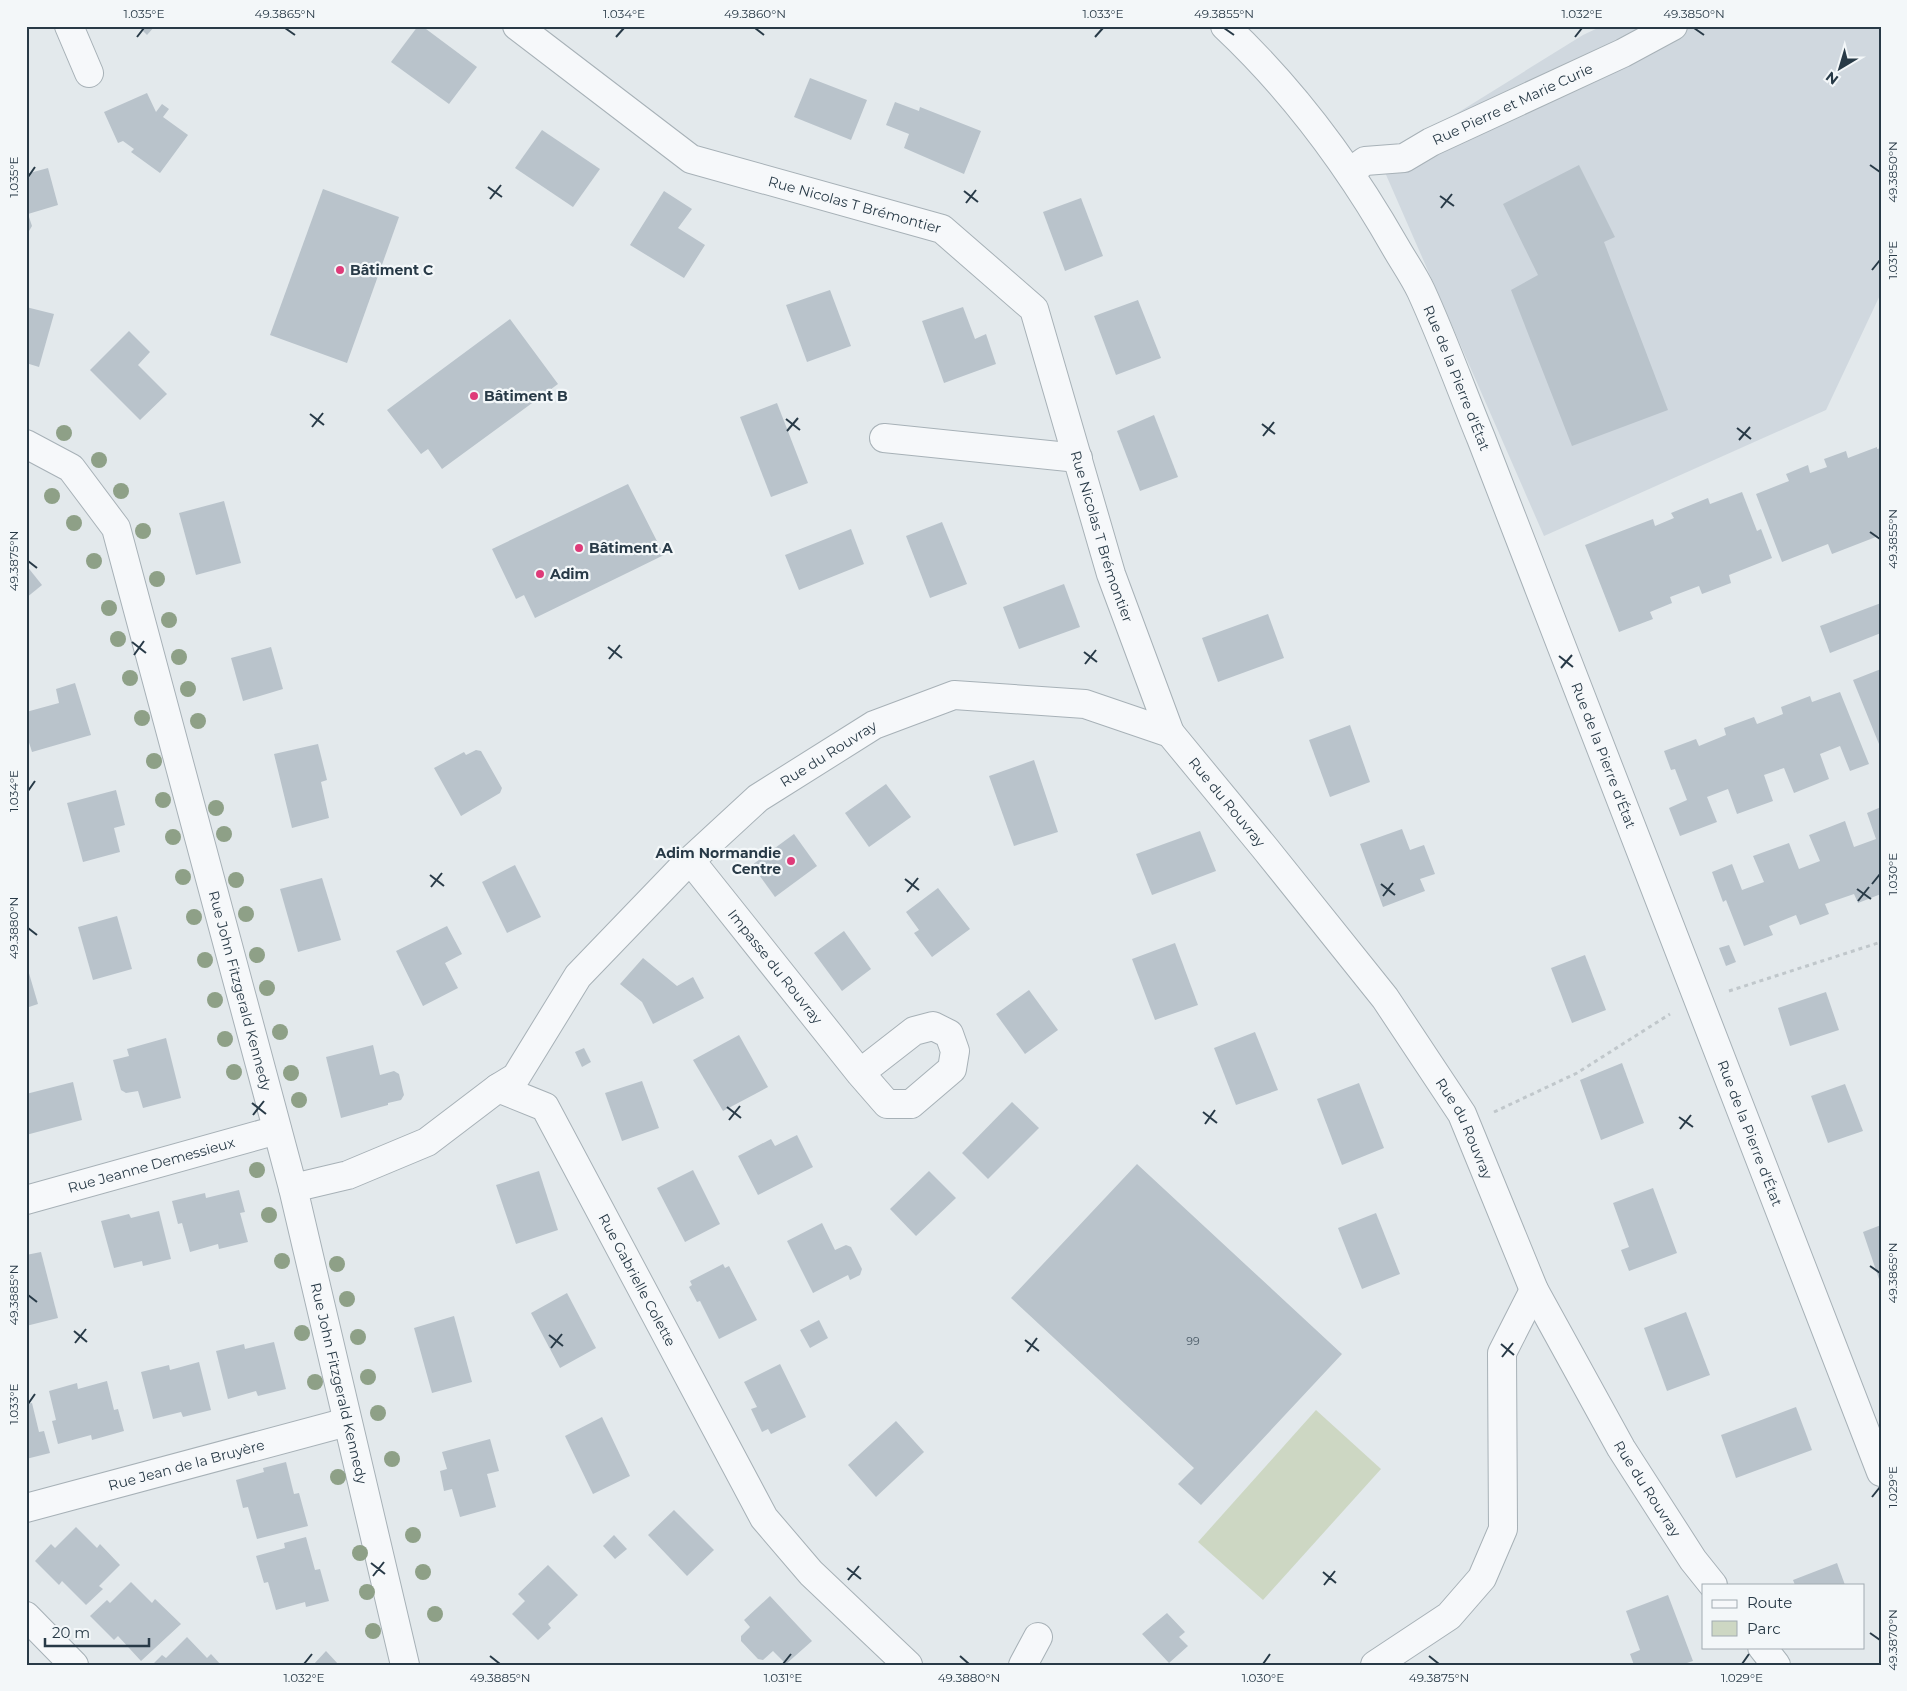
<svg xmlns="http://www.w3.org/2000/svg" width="1907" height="1691" font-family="Montserrat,sans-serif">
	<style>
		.built { fill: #d0d8df }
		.green { fill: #cdd7c3 }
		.building { fill: #b9c3cb }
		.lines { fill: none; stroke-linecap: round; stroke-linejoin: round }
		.minor-casing { stroke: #a7b1b7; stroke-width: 30 }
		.path { stroke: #c0c7cb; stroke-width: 3; stroke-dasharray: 4 4; stroke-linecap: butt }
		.minor { stroke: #f6f8fa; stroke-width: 28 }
		.tree { fill: #8ea087 }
		.ticks { fill: none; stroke: #283a47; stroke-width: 2 }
		.poi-dot { fill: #de3b79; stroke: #f3f7f9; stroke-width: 2 }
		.labels { text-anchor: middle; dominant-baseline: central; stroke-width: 4.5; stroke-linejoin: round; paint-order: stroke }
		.number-label { font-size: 11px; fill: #4c5c68 }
		.street-label { font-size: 14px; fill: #283a47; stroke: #f3f7f9 }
		.poi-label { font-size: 14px; font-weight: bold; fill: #283a47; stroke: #f3f7f9; text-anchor: start }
		.neatline { fill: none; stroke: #283a47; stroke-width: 2 }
		.ticks-label { font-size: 12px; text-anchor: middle; fill: #283a47 }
	</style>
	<rect width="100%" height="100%" fill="#e3e9ec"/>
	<!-- built -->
	<path class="built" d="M1602,26H1881V293L1826,410L1544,536L1380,161L1583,35Z"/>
	<!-- green -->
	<path class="green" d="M1316,1410L1381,1469L1263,1600L1198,1542Z"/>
	<!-- building -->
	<g class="building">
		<path d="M138,26H155L147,35Z"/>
		<path d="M418,26H422L477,67L449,104L391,62Z"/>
		<path d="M810,78L867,100L851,140L794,117Z"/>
		<path d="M147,93L156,112L162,104L169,109L163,117L188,135L160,173L131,152L134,149L123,141L118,143L104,112Z"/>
		<path d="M895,102L919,111L920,107L981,131L964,174L904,148L909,134L886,125Z"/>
		<path d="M542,130L600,169L573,207L515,168Z"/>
		<path d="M1579,165L1615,237L1604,242L1668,410L1572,446L1511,290L1538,275L1503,204Z"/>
		<path d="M48,168L58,205L28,214L32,226L29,231H26V174Z"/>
		<path d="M323,189L399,217L347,363L270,335Z"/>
		<path d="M664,191L692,209L678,228L705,245L684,278L630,245Z"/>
		<path d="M1081,198L1103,256L1065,271L1043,212Z"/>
		<path d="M830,290L851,346L807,362L786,305Z"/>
		<path d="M1138,300L1161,358L1116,375L1094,316Z"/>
		<path d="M26,307L54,314L39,367L26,363Z"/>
		<path d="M963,307L975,339L986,334L996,364L944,383L922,321Z"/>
		<path d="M510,319L558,384L442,469L428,449L421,454L387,410Z"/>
		<path d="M129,331L150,352L138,365L167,394L140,420L90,370Z"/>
		<path d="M777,403L808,483L771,497L740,417Z"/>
		<path d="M1154,415L1178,477L1140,491L1117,431Z"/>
		<path d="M1877,447V449L1881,448V535L1832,554L1828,544L1782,562L1756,494L1789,481L1786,474L1808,465L1810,473L1827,467L1824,459L1846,451L1848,458Z"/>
		<path d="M628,484L664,555L535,618L524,595L516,599L492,549Z"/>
		<path d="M1742,492L1757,531L1761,529L1772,558L1729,575L1731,583L1702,594L1699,586L1670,597L1672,603L1650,612L1653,619L1619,632L1585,545L1653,519L1655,526L1674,518L1671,513L1708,498L1710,504Z"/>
		<path d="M224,501L241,563L196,575L179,513Z"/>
		<path d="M942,522L967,584L930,598L906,536Z"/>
		<path d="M851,529L864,564L799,590L785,555Z"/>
		<path d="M26,565L42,585L26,598Z"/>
		<path d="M1064,584L1080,627L1019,649L1003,607Z"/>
		<path d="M1881,603V633L1830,653L1820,626Z"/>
		<path d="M1268,614L1284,658L1218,682L1202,638Z"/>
		<path d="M271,647L283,689L243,701L231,658Z"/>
		<path d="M1881,669V749L1853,680Z"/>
		<path d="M75,683L91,735L32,752L26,733V712L59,703L56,689Z"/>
		<path d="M1840,692L1869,764L1850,771L1840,746L1820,754L1829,779L1794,793L1784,768L1764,775L1773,801L1737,814L1728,789L1707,797L1717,822L1680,836L1669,808L1687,800L1675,769L1671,770L1664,751L1696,739L1699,746L1726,735L1724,728L1754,717L1757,724L1783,714L1781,707L1810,696L1812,702Z"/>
		<path d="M1350,725L1370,782L1330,797L1309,740Z"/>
		<path d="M318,744L327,780L321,782L329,818L292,828L274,754Z"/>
		<path d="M476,750L481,751L502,788L500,793L461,816L434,768L464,752L466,755Z"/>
		<path d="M1034,760L1058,832L1014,846L989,776Z"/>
		<path d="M886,784L911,817L869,847L845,813Z"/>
		<path d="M116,790L125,825L114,828L120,852L83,862L67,803Z"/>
		<path d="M1881,807V894L1858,903L1854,894L1825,904L1829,914L1800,925L1796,915L1769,926L1773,935L1744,946L1726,900L1723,902L1712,872L1732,864L1742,890L1764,882L1753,856L1789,843L1799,869L1820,861L1809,835L1845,821L1854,847L1876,839L1867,813Z"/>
		<path d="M1402,829L1410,850L1424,845L1435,874L1420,879L1425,891L1383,907L1360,844Z"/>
		<path d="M1200,831L1216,871L1152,895L1136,854Z"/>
		<path d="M794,834L817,866L775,897L752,865Z"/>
		<path d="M515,865L541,917L507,933L482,882Z"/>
		<path d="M322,878L341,940L298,952L280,889Z"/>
		<path d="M938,888L970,929L932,957L914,933L919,930L906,912Z"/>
		<path d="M117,916L132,969L93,980L78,927Z"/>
		<path d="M447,926L462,954L445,963L458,988L423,1006L396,951Z"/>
		<path d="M844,931L871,969L842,991L814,953Z"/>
		<path d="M1175,943L1198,1005L1155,1020L1132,959Z"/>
		<path d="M1729,945L1736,962L1726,966L1719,948Z"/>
		<path d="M1585,955L1606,1010L1572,1023L1551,968Z"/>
		<path d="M643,958L677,986L693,977L704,998L653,1024L642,1002L620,984Z"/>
		<path d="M26,963L38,1004L26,1008Z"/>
		<path d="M1029,990L1058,1030L1025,1054L996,1014Z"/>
		<path d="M1826,992L1839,1030L1790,1046L1778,1008Z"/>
		<path d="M1255,1032L1278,1090L1236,1105L1214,1048Z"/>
		<path d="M739,1035L768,1087L723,1111L693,1060Z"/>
		<path d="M166,1038L181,1098L143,1108L138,1091L126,1093L121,1090L113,1060L129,1056L127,1049Z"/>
		<path d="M373,1045L380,1075L394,1071L399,1074L404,1095L401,1100L388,1103V1105L341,1118L326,1057Z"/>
		<path d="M584,1048L591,1062L582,1067L575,1052Z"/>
		<path d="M1622,1063L1644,1123L1601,1140L1580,1080Z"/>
		<path d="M642,1081L659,1128L622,1141L605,1093Z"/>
		<path d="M73,1082L82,1120L26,1135V1094Z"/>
		<path d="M1359,1083L1384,1148L1342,1165L1317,1099Z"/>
		<path d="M1845,1084L1863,1131L1828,1143L1811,1096Z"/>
		<path d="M1012,1102L1039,1128L988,1179L962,1153Z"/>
		<path d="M797,1135L813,1167L758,1195L738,1156L771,1139L775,1146Z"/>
		<path d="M1137,1164L1342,1354L1201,1505L1178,1484L1194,1468L1011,1298Z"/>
		<path d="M693,1170L720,1224L685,1242L657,1188Z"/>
		<path d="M539,1171L558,1230L516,1244L496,1185Z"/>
		<path d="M929,1171L956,1198L916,1236L890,1209Z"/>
		<path d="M1653,1188L1677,1253L1629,1271L1621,1250L1629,1247L1613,1203Z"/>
		<path d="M239,1190L245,1212L240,1213L248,1242L219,1249L218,1244L190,1252L182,1223L178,1224L172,1201L205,1193L206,1198Z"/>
		<path d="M159,1211L171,1259L143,1266L142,1261L114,1268L101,1221L129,1214L131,1218Z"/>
		<path d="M1376,1213L1400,1274L1362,1289L1338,1228Z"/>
		<path d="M822,1223L835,1250L846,1245L851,1247L862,1269L860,1275L850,1280L848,1275L813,1293L787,1241Z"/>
		<path d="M1881,1225V1279H1879L1863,1232Z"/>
		<path d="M41,1252L58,1318L26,1326V1255Z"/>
		<path d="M723,1264L725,1268L729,1266L757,1320L719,1339L700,1301L697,1302L689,1287L692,1285L690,1281Z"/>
		<path d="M567,1293L596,1348L560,1368L531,1313Z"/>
		<path d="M1686,1312L1710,1375L1667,1391L1644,1328Z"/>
		<path d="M454,1316L472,1382L432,1393L414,1328Z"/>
		<path d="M819,1320L828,1338L810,1348L800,1330Z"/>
		<path d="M274,1342L286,1389L258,1396L256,1391L228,1399L216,1351L244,1344L245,1349Z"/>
		<path d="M199,1362L211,1410L183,1417L181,1412L153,1419L141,1372L169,1365L170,1370Z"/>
		<path d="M780,1364L806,1417L771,1434L768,1429L762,1432L751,1409L757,1407L744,1382Z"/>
		<path d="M107,1381L114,1410L118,1409L124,1431L92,1440L91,1435L58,1444L52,1421L56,1420L49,1391L77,1383L78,1389Z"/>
		<path d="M32,1403L39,1432L44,1431L50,1453L26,1459V1404Z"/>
		<path d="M1796,1407L1812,1450L1736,1478L1721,1435Z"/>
		<path d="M602,1417L630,1476L593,1494L565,1436Z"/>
		<path d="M896,1421L924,1452L876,1497L848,1465Z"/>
		<path d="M490,1439L499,1471L487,1474L496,1507L460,1517L452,1489L444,1491L440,1471L447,1469L442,1452Z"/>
		<path d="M286,1462L294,1494L299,1493L308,1526L257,1539L248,1507L243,1508L236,1480L264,1472L263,1468Z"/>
		<path d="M674,1510L714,1550L687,1576L648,1535Z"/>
		<path d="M76,1527L97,1548L100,1544L120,1565L99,1586L103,1589L86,1605L62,1581L59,1585L35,1561L51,1544L55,1548Z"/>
		<path d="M614,1535L627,1549L615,1559L603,1546Z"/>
		<path d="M306,1537L315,1570L320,1569L329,1601L306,1607L305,1602L276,1610L268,1582L264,1583L256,1556L285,1548L284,1543Z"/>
		<path d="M1837,1563L1845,1585H1795L1793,1580Z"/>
		<path d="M548,1565L578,1595L548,1624L551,1628L538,1640L512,1614L525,1601L518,1594Z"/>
		<path d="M131,1582L152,1603L155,1599L181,1624L141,1661L118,1636L114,1640L90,1616L107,1600L110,1603Z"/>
		<path d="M1668,1595L1693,1661L1681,1665H1634L1630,1654L1640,1650L1626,1611Z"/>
		<path d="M770,1596L812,1641L786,1664L773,1651L763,1660L758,1659L741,1641V1636L750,1627L744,1620Z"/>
		<path d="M1167,1613L1185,1632L1179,1637L1188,1646L1169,1663L1142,1634Z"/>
		<path d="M187,1637L207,1658L211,1654L221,1665H152L162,1655L166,1658Z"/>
		<path d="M326,1651L339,1665H313Z"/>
	</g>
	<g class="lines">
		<defs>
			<g id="minor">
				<path d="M69,26L89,73"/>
				<path id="s1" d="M517,26L691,159L942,229L1034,309L1111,574L1170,733"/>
				<path id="s2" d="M1225,26C1293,90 1350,167 1396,248C1404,262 1414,276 1421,291C1443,339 1461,389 1481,438L1881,1472"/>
				<path id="s3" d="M1350,172L1365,161L1404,158L1431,142L1623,53L1673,26"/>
				<path d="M884,438L1078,458"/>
				<path id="s4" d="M26,444L71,468L116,528L293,1188L405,1665"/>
				<path id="s5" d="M691,861L860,1073L887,1104H911L952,1069L955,1051L949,1034L933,1026L914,1031L860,1073"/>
				<path id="s6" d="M498,1088L516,1077L578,976L681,869L758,798L874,725L954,695L1085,704L1170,733L1264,847L1385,998L1462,1114L1534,1290L1621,1448L1693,1560L1713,1585"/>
				<path id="s7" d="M293,1188L348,1175L427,1142L498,1088L545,1107L764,1518L811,1573L908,1665"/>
				<path id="s8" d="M26,1200L277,1130"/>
				<path id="s9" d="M26,1508L347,1422"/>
				<path d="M26,1616L74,1665"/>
				<path d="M1762,1647L1776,1665"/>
				<path d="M1023,1665L1038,1637"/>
				<path d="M1375,1665L1449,1616L1482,1578L1503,1529L1502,1353L1534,1290"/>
			</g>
		</defs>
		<!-- minor casing -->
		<use href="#minor" class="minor-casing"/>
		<!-- path -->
		<g class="path">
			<path d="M1729,991L1881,942"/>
			<path d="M1494,1112L1577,1073L1670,1014"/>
		</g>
		<!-- minor -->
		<use href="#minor" class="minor"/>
	</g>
	<!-- trees -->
	<g class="tree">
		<circle cx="64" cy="433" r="8"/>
		<circle cx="99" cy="460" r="8"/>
		<circle cx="121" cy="491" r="8"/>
		<circle cx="52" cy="496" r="8"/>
		<circle cx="74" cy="523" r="8"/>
		<circle cx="143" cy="531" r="8"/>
		<circle cx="94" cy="561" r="8"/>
		<circle cx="157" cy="579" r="8"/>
		<circle cx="109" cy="608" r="8"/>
		<circle cx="169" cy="620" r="8"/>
		<circle cx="118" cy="639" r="8"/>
		<circle cx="179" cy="657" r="8"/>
		<circle cx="130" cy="678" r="8"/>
		<circle cx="188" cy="689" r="8"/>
		<circle cx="142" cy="718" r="8"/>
		<circle cx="198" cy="721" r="8"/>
		<circle cx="154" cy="761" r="8"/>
		<circle cx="163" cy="800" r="8"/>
		<circle cx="216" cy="808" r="8"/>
		<circle cx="224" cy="834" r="8"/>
		<circle cx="173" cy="837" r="8"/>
		<circle cx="183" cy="877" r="8"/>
		<circle cx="236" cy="880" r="8"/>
		<circle cx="246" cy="914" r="8"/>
		<circle cx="194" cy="917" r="8"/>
		<circle cx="257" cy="955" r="8"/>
		<circle cx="205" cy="960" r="8"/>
		<circle cx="267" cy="988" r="8"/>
		<circle cx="215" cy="1000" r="8"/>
		<circle cx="280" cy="1032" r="8"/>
		<circle cx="225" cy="1039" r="8"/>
		<circle cx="234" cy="1072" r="8"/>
		<circle cx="291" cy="1073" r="8"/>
		<circle cx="299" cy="1100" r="8"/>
		<circle cx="257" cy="1170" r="8"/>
		<circle cx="269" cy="1215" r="8"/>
		<circle cx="282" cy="1261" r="8"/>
		<circle cx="337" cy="1264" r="8"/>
		<circle cx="347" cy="1299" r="8"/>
		<circle cx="302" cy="1333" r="8"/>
		<circle cx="358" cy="1337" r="8"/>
		<circle cx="368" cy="1377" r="8"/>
		<circle cx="315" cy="1382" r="8"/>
		<circle cx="378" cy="1413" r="8"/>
		<circle cx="392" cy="1459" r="8"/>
		<circle cx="338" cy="1477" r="8"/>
		<circle cx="413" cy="1535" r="8"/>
		<circle cx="360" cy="1553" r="8"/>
		<circle cx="423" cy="1572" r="8"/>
		<circle cx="367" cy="1592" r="8"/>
		<circle cx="435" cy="1614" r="8"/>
		<circle cx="373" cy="1631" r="8"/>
	</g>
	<!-- ticks -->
	<path class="ticks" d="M285,28L295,35M755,28L764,35M1224,28L1234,35M1694,28L1704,35M137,37L144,28M616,37L624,28M1095,37L1103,28M1575,37L1582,28M1870,165L1880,172M28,177L35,167M488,187L502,197M964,191L978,202M1440,196L1454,206M490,199L501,185M966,203L976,190M1441,208L1452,194M1872,270L1880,260M310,414L324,425M786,419L800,430M1262,424L1275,434M312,427L323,413M1737,428L1751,439M787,431L798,418M1263,436L1274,422M1739,440L1750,427M1870,532L1880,539M28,561L37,568M132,642L146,653M608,647L622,658M1084,652L1097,662M134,655L144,641M1559,656L1573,667M609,659L620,645M1085,664L1096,650M1561,668L1572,655M28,791L35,781M430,875L444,886M905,879L919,890M1381,884L1395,895M1872,884L1880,874M431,887L442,873M1857,889L1871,899M907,892L918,878M1383,896L1393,883M1858,901L1869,887M28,928L37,935M252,1103L266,1114M727,1107L741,1118M1203,1112L1217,1123M253,1115L264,1101M1679,1117L1693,1127M729,1120L740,1106M1205,1124L1215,1110M1680,1129L1691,1115M1870,1266L1880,1273M28,1295L37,1302M74,1331L87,1342M549,1335L563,1346M1025,1340L1039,1351M75,1343L86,1329M1501,1344L1514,1355M551,1348L562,1334M1027,1352L1037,1338M1502,1357L1513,1343M28,1404L35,1394M1872,1497L1880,1487M371,1563L385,1574M847,1568L861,1579M1323,1572L1336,1583M373,1576L384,1562M848,1580L859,1566M1324,1585L1335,1571M1870,1633L1880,1640M490,1656L500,1664M960,1656L969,1664M1429,1656L1439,1664M304,1664L312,1654M783,1664L791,1654M1263,1664L1270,1654M1742,1664L1749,1654"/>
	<!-- markers -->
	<g class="poi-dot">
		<circle cx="340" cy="270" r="5"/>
		<circle cx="474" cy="396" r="5"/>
		<circle cx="579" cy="548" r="5"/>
		<circle cx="540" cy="574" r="5"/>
		<circle cx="791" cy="861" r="5"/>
	</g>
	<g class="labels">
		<!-- number labels -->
		<g class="number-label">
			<text x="1193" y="1341">99</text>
		</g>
		<!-- street labels -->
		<g class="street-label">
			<text stroke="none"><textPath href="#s3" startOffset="179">Rue Pierre et Marie Curie</textPath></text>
			<text stroke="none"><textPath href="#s1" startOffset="389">Rue Nicolas T Brémontier</textPath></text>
			<text stroke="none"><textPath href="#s2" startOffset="425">Rue de la Pierre d'État</textPath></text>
			<text stroke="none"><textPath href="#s1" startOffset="839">Rue Nicolas T Brémontier</textPath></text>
			<text stroke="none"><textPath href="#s6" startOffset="476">Rue du Rouvray</textPath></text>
			<text stroke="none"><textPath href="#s2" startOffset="830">Rue de la Pierre d'État</textPath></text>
			<text stroke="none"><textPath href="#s6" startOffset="926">Rue du Rouvray</textPath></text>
			<text stroke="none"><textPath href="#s5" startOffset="135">Impasse du Rouvray</textPath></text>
			<text stroke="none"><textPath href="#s4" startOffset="605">Rue John Fitzgerald Kennedy</textPath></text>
			<text stroke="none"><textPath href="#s6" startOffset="1331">Rue du Rouvray</textPath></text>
			<text stroke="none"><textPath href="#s2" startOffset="1235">Rue de la Pierre d'État</textPath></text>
			<text stroke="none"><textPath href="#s8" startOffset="130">Rue Jeanne Demessieux</textPath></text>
			<text stroke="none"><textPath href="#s7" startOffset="478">Rue Gabrielle Colette</textPath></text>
			<text stroke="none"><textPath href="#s4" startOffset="1010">Rue John Fitzgerald Kennedy</textPath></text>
			<text stroke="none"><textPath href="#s9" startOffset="166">Rue Jean de la Bruyère</textPath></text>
			<text stroke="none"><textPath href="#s6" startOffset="1736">Rue du Rouvray</textPath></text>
		</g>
		<!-- poi labels -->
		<g class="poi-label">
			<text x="350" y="270">Bâtiment C</text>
			<text x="484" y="396">Bâtiment B</text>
			<text x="589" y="548">Bâtiment A</text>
			<text x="550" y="574">Adim</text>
			<text x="781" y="853" text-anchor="end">Adim Normandie<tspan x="781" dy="16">Centre</tspan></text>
		</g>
	</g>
	<!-- border -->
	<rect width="1907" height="1691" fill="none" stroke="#f3f7f9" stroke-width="55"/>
	<!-- legend -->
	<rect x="1702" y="1584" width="162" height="65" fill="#f3f7f9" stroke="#a2abb2"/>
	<rect x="1712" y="1600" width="25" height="8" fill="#f6f8fa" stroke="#a2abb2"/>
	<text x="1747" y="1608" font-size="15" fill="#283a47">Route</text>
	<rect x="1712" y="1621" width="25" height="15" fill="#cdd7c3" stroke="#a2abb2"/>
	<text x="1747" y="1634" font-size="15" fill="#283a47">Parc</text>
	<!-- north arrow -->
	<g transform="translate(1840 68) rotate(218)" stroke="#f3f7f9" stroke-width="4" paint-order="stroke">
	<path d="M0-4L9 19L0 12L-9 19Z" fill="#283a47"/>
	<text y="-8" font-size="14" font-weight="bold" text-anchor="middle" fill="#283a47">N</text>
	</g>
	<!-- scale -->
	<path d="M45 1638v8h104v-8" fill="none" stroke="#283a47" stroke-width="2.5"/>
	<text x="52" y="1638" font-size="15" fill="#283a47" stroke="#f3f7f9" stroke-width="4" paint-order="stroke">20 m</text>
	<rect x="28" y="28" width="1852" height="1636" class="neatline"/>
	<g class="ticks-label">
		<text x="144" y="18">1.035°E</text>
		<text x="285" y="18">49.3865°N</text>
		<text x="624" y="18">1.034°E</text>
		<text x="755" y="18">49.3860°N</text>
		<text x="1103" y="18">1.033°E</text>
		<text x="1224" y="18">49.3855°N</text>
		<text x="1582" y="18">1.032°E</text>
		<text x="1694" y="18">49.3850°N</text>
		<text transform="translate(1893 172) rotate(-90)" y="4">49.3850°N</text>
		<text transform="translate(14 177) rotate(-90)" y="4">1.035°E</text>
		<text transform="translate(1893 260) rotate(-90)" y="4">1.031°E</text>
		<text transform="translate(1893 539) rotate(-90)" y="4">49.3855°N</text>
		<text transform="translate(14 561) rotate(-90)" y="4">49.3875°N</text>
		<text transform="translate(14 791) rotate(-90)" y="4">1.034°E</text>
		<text transform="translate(1893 874) rotate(-90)" y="4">1.030°E</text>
		<text transform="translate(14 928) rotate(-90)" y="4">49.3880°N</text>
		<text transform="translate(1893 1273) rotate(-90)" y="4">49.3865°N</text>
		<text transform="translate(14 1295) rotate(-90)" y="4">49.3885°N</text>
		<text transform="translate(14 1404) rotate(-90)" y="4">1.033°E</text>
		<text transform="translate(1893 1487) rotate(-90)" y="4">1.029°E</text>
		<text transform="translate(1893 1640) rotate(-90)" y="4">49.3870°N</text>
		<text x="304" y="1682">1.032°E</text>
		<text x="500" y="1682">49.3885°N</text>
		<text x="783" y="1682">1.031°E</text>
		<text x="969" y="1682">49.3880°N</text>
		<text x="1263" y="1682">1.030°E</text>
		<text x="1439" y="1682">49.3875°N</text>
		<text x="1742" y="1682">1.029°E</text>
	</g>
</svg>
